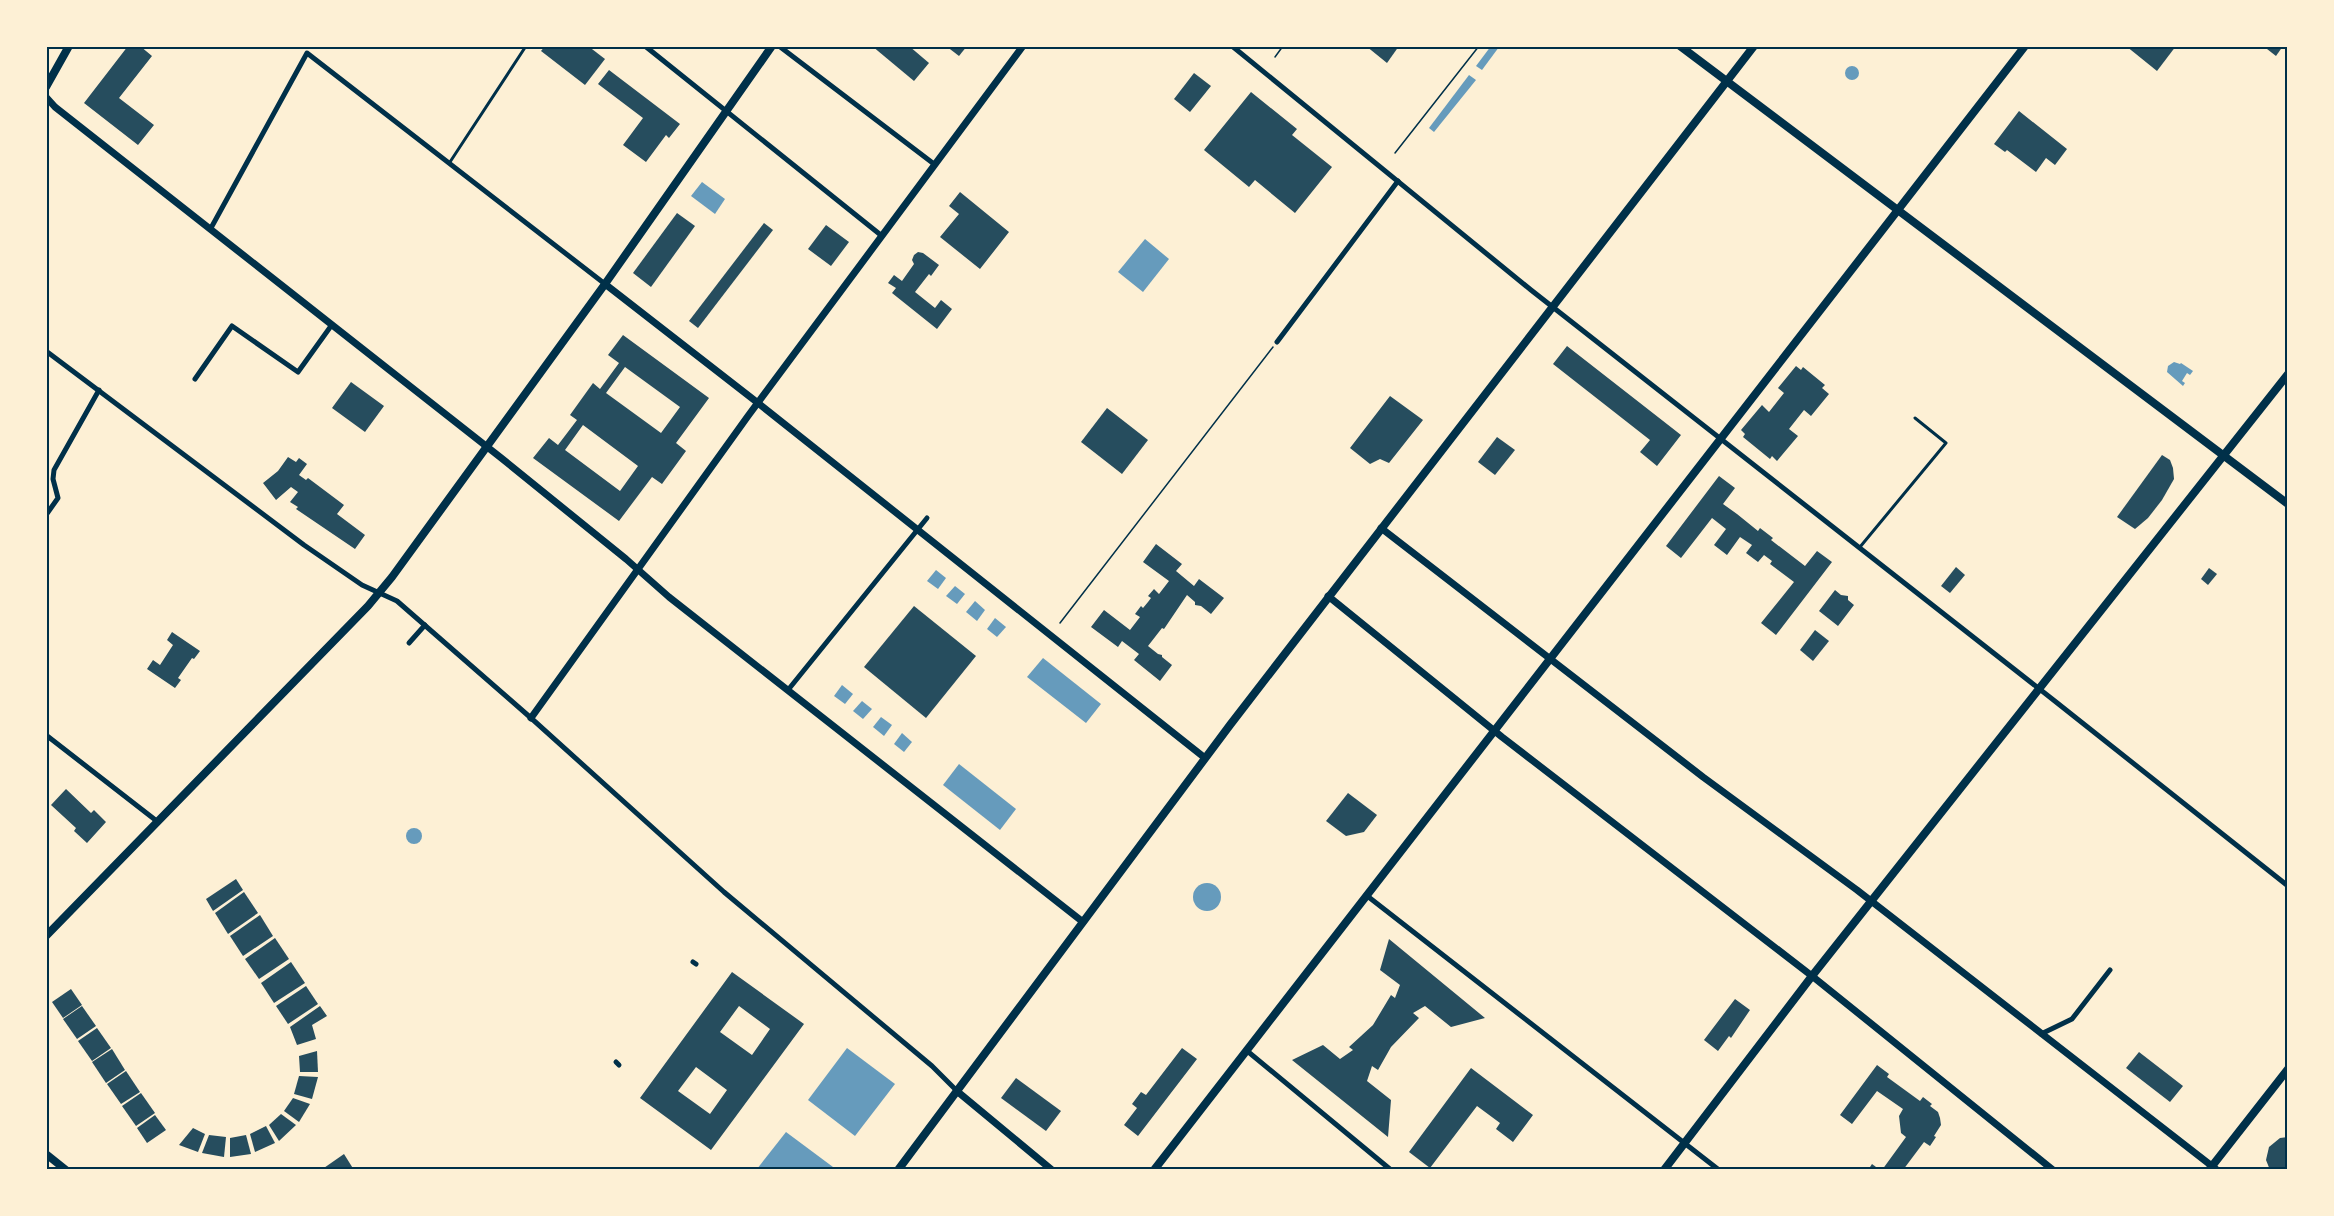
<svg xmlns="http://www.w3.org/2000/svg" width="2334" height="1216" font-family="Montserrat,sans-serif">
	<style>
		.water { fill: #669bbc }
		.building { fill: #264d5e; fill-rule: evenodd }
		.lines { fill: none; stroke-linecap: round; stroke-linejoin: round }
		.path { stroke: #003049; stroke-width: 1.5 }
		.service { stroke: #003049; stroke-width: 3 }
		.minor { stroke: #003049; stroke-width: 5 }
		.tertiary { stroke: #003049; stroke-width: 7 }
		.secondary { stroke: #003049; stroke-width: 8 }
		.primary { stroke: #003049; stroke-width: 8 }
		.neatline { fill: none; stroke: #003049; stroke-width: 2 }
	</style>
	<rect width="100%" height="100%" fill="#fdf0d5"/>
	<!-- water -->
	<g class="water">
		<path d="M1491,46L1499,47L1482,70L1476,66Z"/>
		<circle cx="1852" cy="73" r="7"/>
		<path d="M1469,75L1476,80L1434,132L1429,128Z"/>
		<path d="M702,182L725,199L715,214L691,196Z"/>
		<path d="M1145,239L1169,259L1143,292L1118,272Z"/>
		<path d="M2174,362L2180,364L2181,363L2193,371L2190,375L2187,373L2182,381L2185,383L2183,386L2167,372L2168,366Z"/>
		<path d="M936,570L946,578L938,589L927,581Z"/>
		<path d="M955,586L965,594L957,604L946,596Z"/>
		<path d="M975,601L985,610L977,621L966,612Z"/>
		<path d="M995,618L1006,627L997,637L987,629Z"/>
		<path d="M1043,658L1101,704L1086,723L1027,677Z"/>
		<path d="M842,685L853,694L845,704L834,696Z"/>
		<path d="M862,701L872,709L863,719L853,711Z"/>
		<path d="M881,717L892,725L884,736L873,727Z"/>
		<path d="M902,733L912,742L904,752L894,744Z"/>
		<path d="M959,764L1016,809L1000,830L943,785Z"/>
		<circle cx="414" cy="836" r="8"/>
		<circle cx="1207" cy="897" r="14"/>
		<path d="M847,1048L895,1084L855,1136L808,1100Z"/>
		<path d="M786,1132L833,1167L831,1169H757Z"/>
	</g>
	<!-- building -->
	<g class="building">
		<path d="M128,46H140L152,56L119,98L154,125L138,145L84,103Z"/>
		<path d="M545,46H588L605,59L585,85L541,51Z"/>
		<path d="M872,46H909L929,63L914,81Z"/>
		<path d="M946,46H967L959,56Z"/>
		<path d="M1366,46H1399L1387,63Z"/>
		<path d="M2126,46H2176L2157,71Z"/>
		<path d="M2269,46H2283L2276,56L2267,49Z"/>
		<path d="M609,70L680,124L669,138L666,135L646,162L623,145L643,118L598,84Z"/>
		<path d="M1194,73L1211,86L1190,112L1174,99Z"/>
		<path d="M1251,92L1297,129L1292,135L1332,167L1295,213L1255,180L1249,187L1204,150Z"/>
		<path d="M2019,111L2067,149L2055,165L2046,158L2036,172L2007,150L2005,152L1994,144Z"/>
		<path d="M960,192L1009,232L980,269L940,237L959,214L949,206Z"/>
		<path d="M677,213L695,226L651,287L633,273Z"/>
		<path d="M764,223L773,230L698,328L689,321Z"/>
		<path d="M826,225L849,242L831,266L808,249Z"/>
		<path d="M918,252L923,253L939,265L931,276L929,274L915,292L935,308L941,300L952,309L937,329L892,293L896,288L888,283L894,275L902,281L914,264L912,260L914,255Z"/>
		<path d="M623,335L709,398L676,443L686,451L662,484L652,477L619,521L533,458L549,438L558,445L577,420L570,415L593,383L600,389L619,363L608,355ZM625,367L680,407L661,433L606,393ZM583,425L638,466L620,491L565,450Z"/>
		<path d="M1567,346L1681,435L1657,466L1640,452L1650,440L1553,364Z"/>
		<path d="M1796,366L1801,370L1803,367L1825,385L1822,388L1829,394L1811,416L1804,410L1789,429L1798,436L1777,461L1772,456L1770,459L1743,437L1745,434L1741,430L1762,405L1769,412L1784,393L1778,388Z"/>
		<path d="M351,382L384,406L365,432L332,408Z"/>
		<path d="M1390,396L1423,420L1389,463L1380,459L1370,464L1350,448Z"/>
		<path d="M1107,408L1148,440L1122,474L1081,442Z"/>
		<path d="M1497,437L1515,450L1495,475L1478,462Z"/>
		<path d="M2162,455L2170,460L2173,468L2174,479L2162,500L2148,518L2135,529L2117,517Z"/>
		<path d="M288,457L296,462L299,458L307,464L299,475L306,480L308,478L344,505L337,514L365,535L355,549L296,509L298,507L290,502L298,492L291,487L276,500L263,483L278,471Z"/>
		<path d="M1719,476L1735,488L1723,504L1737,514L1758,531L1760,528L1773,538L1771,540L1805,566L1817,551L1832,562L1776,635L1761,623L1794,582L1770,564L1772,561L1764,555L1758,562L1746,553L1752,545L1740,537L1727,555L1714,545L1726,529L1712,518L1681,558L1666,546Z"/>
		<path d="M1156,544L1182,564L1176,571L1194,586L1199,579L1224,598L1211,614L1201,606L1195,605V602L1187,595L1164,629L1162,628L1148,646L1158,654L1162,655V657L1172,665L1160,681L1134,660L1139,654L1122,641L1118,647L1091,627L1104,610L1130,630L1140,617L1135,614L1141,606L1143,608L1148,602L1151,598L1148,596L1154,589L1159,594L1169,581L1143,562Z"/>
		<path d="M1956,567L1965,575L1950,593L1941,586Z"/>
		<path d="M2209,568L2217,574L2208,585L2201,579Z"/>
		<path d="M1835,590L1841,595L1848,596V600L1854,605L1838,626L1819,611Z"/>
		<path d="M914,606L976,656L926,718L864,667Z"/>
		<path d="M1815,630L1829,641L1813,661L1800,650Z"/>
		<path d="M172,632L200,651L194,659L192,658L178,678L181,680L175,688L147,669L153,660L160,665L173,645L167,640Z"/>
		<path d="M66,789L91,813L94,810L106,822L87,843L74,831L76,828L51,805Z"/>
		<path d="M1348,793L1377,815L1364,832L1346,836L1326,821Z"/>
		<path d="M236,879L243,890L213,911L206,899Z"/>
		<path d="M244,892L258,913L228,934L215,913Z"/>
		<path d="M260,915L273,936L243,956L230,936Z"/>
		<path d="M275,938L289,959L259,979L245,959Z"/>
		<path d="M1389,939L1485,1018L1451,1027L1425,1006L1413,1013L1419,1018L1391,1047L1378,1070L1372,1066L1367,1081L1391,1100L1388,1137L1292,1060L1323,1045L1340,1059L1353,1050L1349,1047L1373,1025L1391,995L1395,998L1400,985L1380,970Z"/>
		<path d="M291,962L305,983L274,1003L261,983Z"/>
		<path d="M732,972L804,1024L711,1150L640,1098ZM739,1006L770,1029L752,1055L720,1032ZM696,1067L727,1090L710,1114L678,1091Z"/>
		<path d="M306,986L318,1004L288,1024L276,1006Z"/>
		<path d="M71,989L82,1005L63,1018L52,1002Z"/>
		<path d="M1735,999L1750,1010L1731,1038L1729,1036L1718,1051L1704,1040Z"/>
		<path d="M82,1006L96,1026L77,1039L63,1019Z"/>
		<path d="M320,1006L327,1016L312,1025L316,1039L297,1045L290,1027Z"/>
		<path d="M97,1028L111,1048L92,1061L78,1041Z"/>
		<path d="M1182,1048L1197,1059L1138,1136L1124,1125L1137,1108L1132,1104L1141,1092L1146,1095Z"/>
		<path d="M112,1049L125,1070L106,1083L92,1062Z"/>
		<path d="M317,1051L318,1072H300L299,1056Z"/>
		<path d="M2139,1052L2183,1086L2170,1102L2126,1068Z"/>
		<path d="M1877,1065L1889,1074L1887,1077L1920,1101L1923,1097L1932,1104L1930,1106L1938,1112L1940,1118L1941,1125L1934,1136L1936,1137L1930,1146L1924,1142L1903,1170H1882L1906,1137L1901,1133L1899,1116L1903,1109L1877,1091L1852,1124L1840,1115Z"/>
		<path d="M1471,1068L1533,1115L1513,1142L1496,1129L1500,1123L1477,1106L1430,1168L1409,1152Z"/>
		<path d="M126,1071L140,1092L121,1104L107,1084Z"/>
		<path d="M299,1076L318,1077L312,1099L294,1094Z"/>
		<path d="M1016,1078L1061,1111L1046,1131L1001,1098Z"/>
		<path d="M141,1093L155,1113L136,1126L122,1106Z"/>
		<path d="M293,1098L310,1104L299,1122L284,1111Z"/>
		<path d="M281,1114L296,1125L279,1141L269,1125Z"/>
		<path d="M155,1115L166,1130L147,1143L137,1128Z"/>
		<path d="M266,1126L275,1143L255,1152L250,1134Z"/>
		<path d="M193,1128L205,1134L198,1152L179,1145Z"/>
		<path d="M209,1135L226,1137L224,1157L202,1153Z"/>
		<path d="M246,1135L251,1154L230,1157V1138Z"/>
		<path d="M2288,1137V1170H2270L2266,1160L2269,1147L2280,1138Z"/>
		<path d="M344,1154L354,1170H321Z"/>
		<path d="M1872,1164L1880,1170H1868Z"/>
	</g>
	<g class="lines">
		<!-- path -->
		<g class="path">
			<path d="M1275,57L1283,46"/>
			<path d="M1395,153L1479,46"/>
			<path d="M1060,623L1273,347"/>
		</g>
		<!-- service -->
		<g class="service">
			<path d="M450,162L526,46"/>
			<path d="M1860,547L1946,443L1915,418"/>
		</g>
		<!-- minor -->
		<g class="minor">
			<path d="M645,46L882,236"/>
			<path d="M779,46L934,164"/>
			<path d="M1232,46L1531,290L2056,702L2288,886"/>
			<path d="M211,228L307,53L605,284"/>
			<path d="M1277,342L1398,181"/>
			<path d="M46,351L304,545L362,585L397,601L531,718L724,892L932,1066L958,1092"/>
			<path d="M195,379L232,326L298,372L331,326"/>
			<path d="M46,515L58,498L53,479L54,470L99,390"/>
			<path d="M409,643L425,625"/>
			<path d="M788,690L927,518"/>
			<path d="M46,735L158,822"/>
			<path d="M1366,895L1719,1170"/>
			<path d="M693,962L696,964"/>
			<path d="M2041,1034L2072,1019L2110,970"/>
			<path d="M1246,1050L1391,1170"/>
			<path d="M616,1062L619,1065"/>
		</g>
		<!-- tertiary -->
		<g class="tertiary">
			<path d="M46,97L55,107L500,457L626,559L669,597L1083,922"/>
			<path d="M605,284L758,403L1205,758"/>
			<path d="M1381,528L1703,777L1857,890L2217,1170"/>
			<path d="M1328,596L1502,737L1812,976L2053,1170"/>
			<path d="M531,718L748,416L1023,46"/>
			<path d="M958,1092L1052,1170"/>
		</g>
		<!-- secondary -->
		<g class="secondary">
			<path d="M46,936L368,606L392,577L605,284L772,46"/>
			<path d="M46,1154L66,1170"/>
			<path d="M1154,1170L2025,46"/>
			<path d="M1664,1170L1812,976L2288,374"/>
			<path d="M2209,1170L2288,1069"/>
		</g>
		<!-- primary -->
		<g class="primary">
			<path d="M1680,46L2288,504"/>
			<path d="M46,87L69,46"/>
			<path d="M898,1170L1230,725L1754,46"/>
		</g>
	</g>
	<!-- border -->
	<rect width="2334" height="1216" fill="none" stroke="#fdf0d5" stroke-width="96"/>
	<rect x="48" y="48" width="2238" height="1120" class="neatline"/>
</svg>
